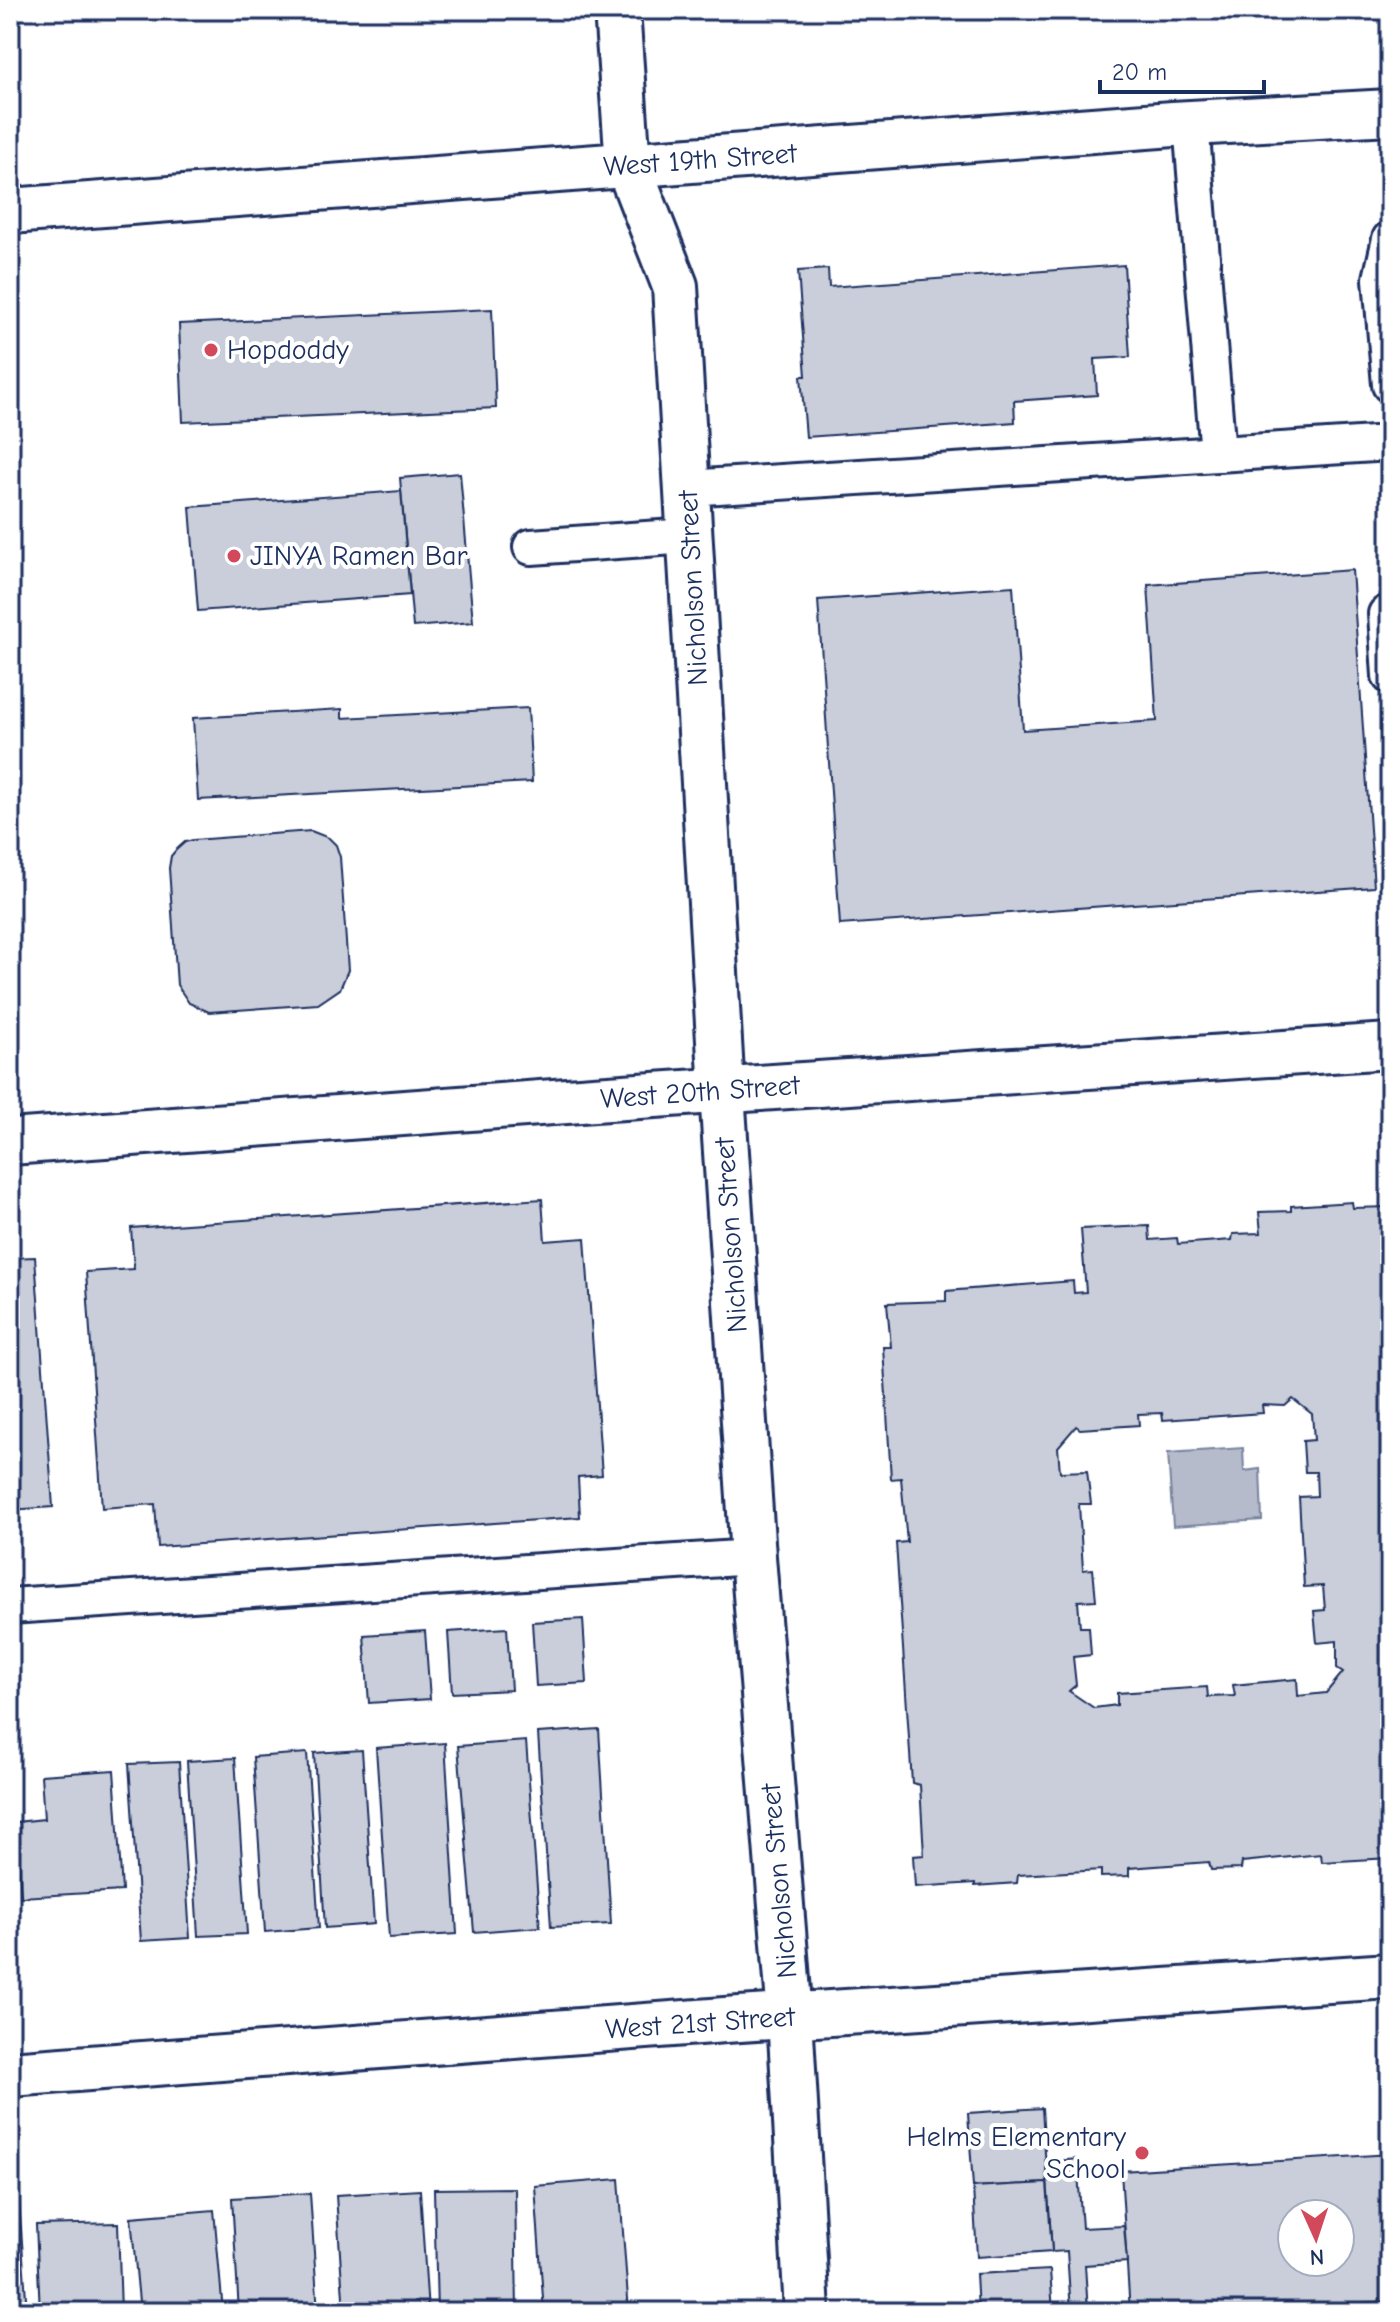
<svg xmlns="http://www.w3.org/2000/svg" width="1400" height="2322" font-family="'Comic Neue',sans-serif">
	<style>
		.water { fill: #b5bbca; stroke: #77839f; stroke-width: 2 }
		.building { fill: #caceda; stroke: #1b2f5e; stroke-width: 2; fill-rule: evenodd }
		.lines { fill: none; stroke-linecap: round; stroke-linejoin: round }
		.lane-casing { stroke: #1b2f5e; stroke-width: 40 }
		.street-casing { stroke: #1b2f5e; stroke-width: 50 }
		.secondary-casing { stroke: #1b2f5e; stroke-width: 50 }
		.lane { stroke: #fff; stroke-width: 34 }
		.street { stroke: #fff; stroke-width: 44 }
		.secondary { stroke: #fff; stroke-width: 44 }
		.poi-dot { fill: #d1495b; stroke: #fff; stroke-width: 3 }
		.labels { text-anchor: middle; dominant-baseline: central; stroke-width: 8; stroke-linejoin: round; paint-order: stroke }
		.street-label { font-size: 28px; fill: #1b2f5e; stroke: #fff }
		.poi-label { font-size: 28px; fill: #1b2f5e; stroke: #fff; text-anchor: start }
	</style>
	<rect width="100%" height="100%" fill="#fff"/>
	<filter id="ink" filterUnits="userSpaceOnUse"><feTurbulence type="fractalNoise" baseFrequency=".0125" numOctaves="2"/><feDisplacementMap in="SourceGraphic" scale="16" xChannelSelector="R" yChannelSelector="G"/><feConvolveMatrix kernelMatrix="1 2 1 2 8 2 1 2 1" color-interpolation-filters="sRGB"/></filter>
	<g filter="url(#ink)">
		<!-- water -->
		<path class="water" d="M1243,1448L1244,1471L1260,1469L1262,1520L1173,1526L1168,1453Z"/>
		<!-- building -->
		<g class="building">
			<path d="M1124,265L1130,357L1095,359L1097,395L1014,401L1015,422L806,437L801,376H806L798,271L828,269L829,287Z"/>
			<path d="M492,309L496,408L183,422L179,324Z"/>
			<path d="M460,473L473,622L413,627L400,478Z"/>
			<path d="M401,491L410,595L198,611L190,507Z"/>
			<path d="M1352,570L1374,887L840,925L818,600L1013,586L1023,730L1157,721L1148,585Z"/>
			<path d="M528,708L532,782L198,800L193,718L342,709V718Z"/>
			<path d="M311,831L329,838L336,845L340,857L348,970L340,989L318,1004L209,1012L189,1003L177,985L169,868L171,856L176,850L185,842L193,840Z"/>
			<path d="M542,1199L545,1241L585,1238L602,1475L578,1477L580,1517L158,1547L155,1504L102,1508L86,1272L134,1269L131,1228Z"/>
			<path d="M1352,1202L1353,1208L1390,1207V1858L1322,1862L1321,1854L1242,1862L1241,1869L1211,1870L1209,1862L1129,1868V1876L1101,1877V1870L1018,1875L1017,1883L975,1886V1883L915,1887L913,1856L924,1855L920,1785L912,1783L896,1543L907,1542L901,1478L891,1479L883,1347H891L887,1303L946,1301V1291L1073,1281L1074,1293L1086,1292L1081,1229L1149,1226L1150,1240L1177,1238L1178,1244L1232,1240L1233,1234L1261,1233L1259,1212L1291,1211V1206ZM1293,1399L1312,1414L1314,1440L1303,1441L1305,1472H1316L1317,1496L1299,1497L1304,1587L1323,1586L1325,1610L1314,1611L1317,1643L1337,1641V1668L1343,1672L1326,1693L1298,1696L1297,1679L1233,1685L1235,1696L1208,1697L1207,1687L1117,1693V1705L1094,1708L1069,1691L1076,1685L1073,1657L1091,1655L1089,1627H1080L1078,1601L1096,1600L1093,1569L1083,1570L1079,1504H1091L1087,1471L1060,1472L1058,1447L1076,1426L1080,1429L1139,1425L1138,1414L1162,1413L1163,1420L1263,1413L1262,1405L1285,1406Z"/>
			<path d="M35,1257L53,1507L10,1510V1258Z"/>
			<path d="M583,1619L587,1683L536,1686L532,1622Z"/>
			<path d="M507,1628L511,1690L452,1693L448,1632Z"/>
			<path d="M425,1631L430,1699L369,1703L364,1635Z"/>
			<path d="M599,1729L611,1924L551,1927L538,1733Z"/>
			<path d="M526,1741L540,1927L474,1932L458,1746Z"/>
			<path d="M445,1743L457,1934L389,1938L376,1748Z"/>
			<path d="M362,1750L374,1924L325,1928L314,1753Z"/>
			<path d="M307,1753L319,1928L265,1932L253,1757Z"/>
			<path d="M235,1758L247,1934L198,1936L187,1761Z"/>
			<path d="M179,1762L190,1938L141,1941L129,1764Z"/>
			<path d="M114,1770L122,1891L21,1897L16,1822L44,1819L41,1775Z"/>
			<path d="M1042,2108L1047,2183L973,2187L968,2113Z"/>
			<path d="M1390,2154V2301L1225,2312H1130L1121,2171ZM1292,2214H1340V2262H1292Z"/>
			<path d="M1077,2159L1082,2228L1124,2226L1127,2262L1085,2265L1088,2312H1071L1067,2251L1052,2252L1046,2162Z"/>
			<path d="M619,2179L629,2312H544L535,2186Z"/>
			<path d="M1047,2183L1052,2252L977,2257L973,2187Z"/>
			<path d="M18,2187L27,2312H10V2188Z"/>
			<path d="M515,2188L517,2312H437L434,2189Z"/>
			<path d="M420,2190L428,2312H344L336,2195Z"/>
			<path d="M310,2193L318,2312H239L232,2198Z"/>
			<path d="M214,2210L223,2312H140L131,2217Z"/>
			<path d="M118,2223L121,2312H40L36,2225Z"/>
			<path d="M1050,2270L1053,2312H978L976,2274Z"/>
		</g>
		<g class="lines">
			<defs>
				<g id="lane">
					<path d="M1191,123L1218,454"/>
					<path d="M1390,239L1381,279L1390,385"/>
					<path d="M687,488L1390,443"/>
					<path d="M531,547L689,536"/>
					<path d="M1386,614L1390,676"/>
					<path d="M10,1606L753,1557"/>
				</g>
				<g id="street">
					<path d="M617,10L628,165L675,286L722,1092L753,1557L790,2017L807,2312"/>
					<path d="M10,2074L725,2020L1390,1976"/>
				</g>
				<g id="secondary">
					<path d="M10,211L1173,124L1390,112"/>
					<path d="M10,1142L594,1099L1390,1046"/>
				</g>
			</defs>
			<!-- lane casing -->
			<use href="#lane" class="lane-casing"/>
			<!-- street casing -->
			<use href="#street" class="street-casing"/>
			<!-- secondary casing -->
			<use href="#secondary" class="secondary-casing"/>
			<!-- lane -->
			<use href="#lane" class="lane"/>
			<!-- street -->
			<use href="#street" class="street"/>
			<!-- secondary -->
			<use href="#secondary" class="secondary"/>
		</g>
	</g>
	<!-- markers -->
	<g class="poi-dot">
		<circle cx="211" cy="350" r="8"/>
		<circle cx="234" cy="556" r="8"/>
		<circle cx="1142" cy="2153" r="8"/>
	</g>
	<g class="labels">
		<!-- street labels -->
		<g class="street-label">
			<text transform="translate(700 160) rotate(-4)">West 19th Street</text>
			<text transform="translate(693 588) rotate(-93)">Nicholson Street</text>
			<text transform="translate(700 1092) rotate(-4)">West 20th Street</text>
			<text transform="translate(731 1235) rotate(-94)">Nicholson Street</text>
			<text transform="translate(779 1881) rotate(-95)">Nicholson Street</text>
			<text transform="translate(700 2023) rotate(-4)">West 21st Street</text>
		</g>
		<!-- poi labels -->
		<g class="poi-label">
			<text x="227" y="350">Hopdoddy</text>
			<text x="250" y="556">JINYA Ramen Bar</text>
			<text x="1126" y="2137" text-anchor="end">Helms Elementary<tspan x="1126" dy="32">School</tspan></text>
		</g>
	</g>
	<!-- margin -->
	<rect width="1400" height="2322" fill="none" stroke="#fff" stroke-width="40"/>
	<rect x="20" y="20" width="1360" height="2282" fill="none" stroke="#1b2f5e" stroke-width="3" filter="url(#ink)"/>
	<!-- north arrow -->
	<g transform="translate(1316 2238) rotate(177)"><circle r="38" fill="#ffffff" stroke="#a4acbf" stroke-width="2"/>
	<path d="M0-6L14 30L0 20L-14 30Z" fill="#d1495b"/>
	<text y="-12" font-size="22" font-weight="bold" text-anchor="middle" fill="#1b2f5e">N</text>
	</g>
	<!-- scale -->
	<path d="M1100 80v12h164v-12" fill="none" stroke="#1b2f5e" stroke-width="4"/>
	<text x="1112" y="80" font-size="24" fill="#1b2f5e" stroke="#ffffff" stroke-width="6" paint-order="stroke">20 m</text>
</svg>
